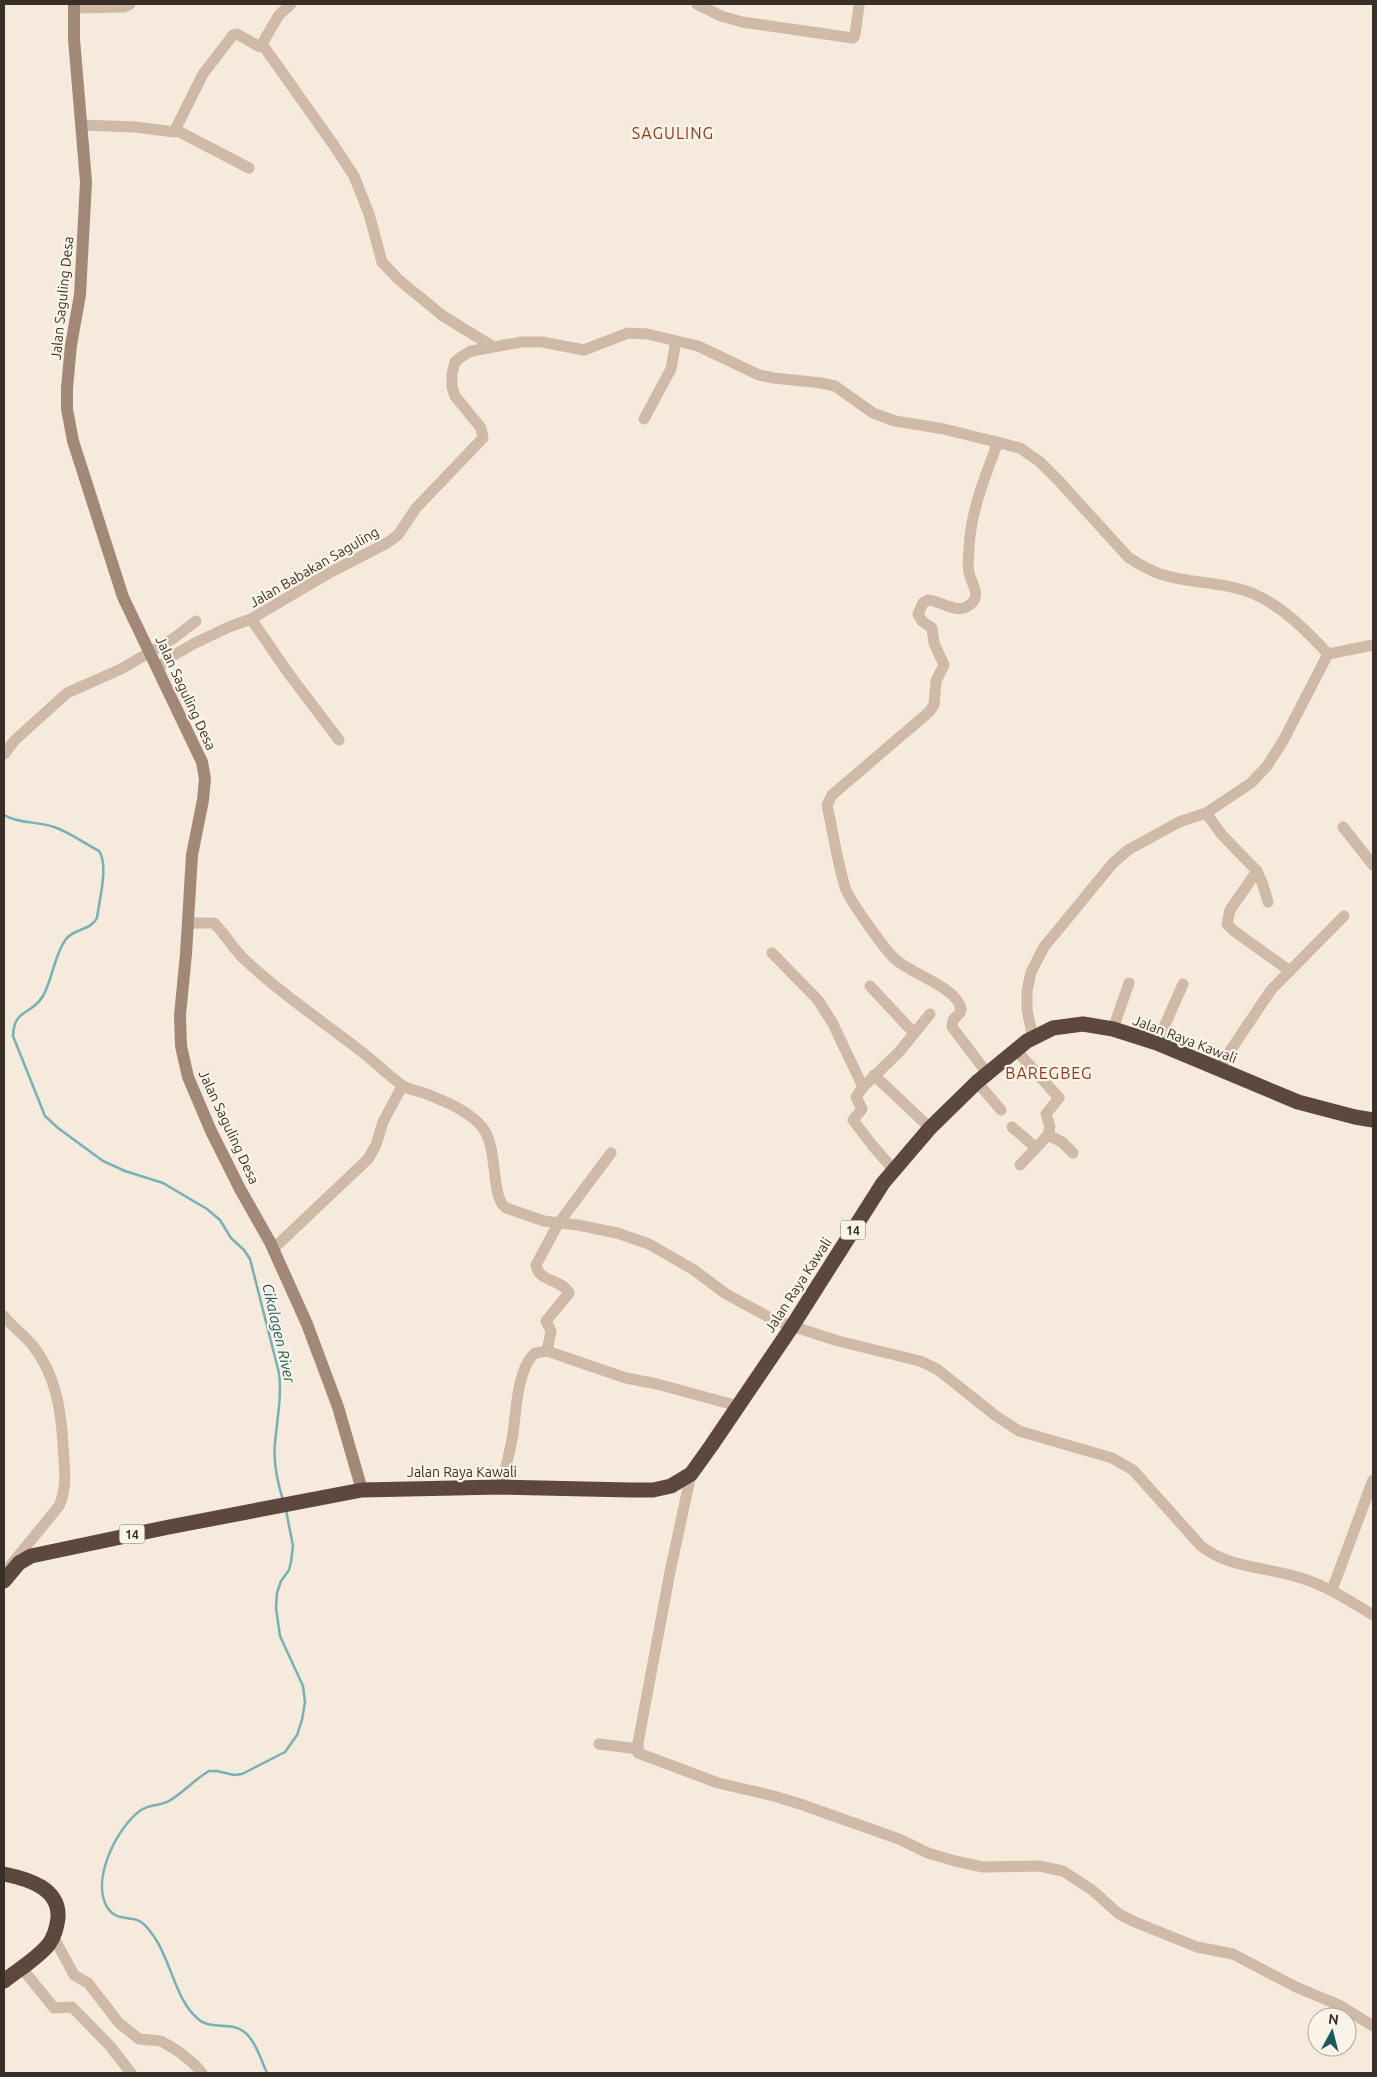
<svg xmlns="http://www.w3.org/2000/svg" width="1377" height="2077" font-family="Ubuntu,sans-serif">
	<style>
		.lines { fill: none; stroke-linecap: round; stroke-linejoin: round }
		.stream { stroke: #78b1b5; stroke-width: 2.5 }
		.street { stroke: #cebaa6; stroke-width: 11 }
		.secondary { stroke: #a28877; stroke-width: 12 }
		.highway { stroke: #5c483e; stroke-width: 15 }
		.labels { text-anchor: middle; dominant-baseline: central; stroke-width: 4.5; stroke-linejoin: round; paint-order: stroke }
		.shield { fill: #fcf4e9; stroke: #746962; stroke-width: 1 }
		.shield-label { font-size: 12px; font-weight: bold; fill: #3a2e28 }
		.street-label { font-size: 14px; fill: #3a2e28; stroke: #fcf4e9 }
		.water-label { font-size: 15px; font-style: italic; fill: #195a60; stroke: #fcf4e9 }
		.quarter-label { font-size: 16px; letter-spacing: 1px; fill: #923818; stroke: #fcf4e9 }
	</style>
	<rect width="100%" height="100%" fill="#f5eadc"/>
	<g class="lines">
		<!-- stream -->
		<g class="stream">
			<path d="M4,815C19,824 37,821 54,827C69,832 84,843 99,851C109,865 99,901 97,918C90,931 75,928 66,939C54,955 53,978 43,996C31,1016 14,1008 13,1036L45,1116L58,1128L103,1161L125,1171L163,1183L207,1209L220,1220L231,1238L244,1250L250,1259L279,1373C282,1397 277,1419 275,1443C273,1462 277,1481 283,1500"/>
			<path d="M267,2073C261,2060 255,2039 243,2031C229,2021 210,2031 197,2018C176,2000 171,1962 155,1938C150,1931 143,1920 133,1919C122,1917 114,1918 107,1907C91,1879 117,1827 141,1810C150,1804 160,1806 169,1801C183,1793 195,1779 209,1771H217L234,1775L242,1774L285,1752L297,1735L302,1720L305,1702L303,1686L280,1636L276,1608L277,1593L281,1581L289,1570L291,1562L293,1546L286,1510"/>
		</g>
		<!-- street -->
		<g class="street">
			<path d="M697,4L721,16L742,22L853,38L855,35L859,6"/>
			<path d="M74,8L124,7L130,4"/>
			<path d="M262,44L333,144L354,176L369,214L382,262L399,280L443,316L492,346"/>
			<path d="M81,125L136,127L174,132L203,74L233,35L237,34L260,47L279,15L291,4"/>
			<path d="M176,130L249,168"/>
			<path d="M644,419L671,369L676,341"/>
			<path d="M251,619L289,674L339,740"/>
			<path d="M1328,654L1373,645"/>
			<path d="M157,669L174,655L195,643L229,627L251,619L331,572L387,543L398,535L416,508L483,438L481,428L455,396L452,387V374L455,362L461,357L471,351L522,342H542L584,350L628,333L647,334L698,346L759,375L774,378L821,383L835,386L873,413L895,421L944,429L1020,448L1040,462L1058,480L1129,558C1139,564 1149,570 1160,574C1190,584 1224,581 1254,594C1283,607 1307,631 1328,654L1283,741L1267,766L1251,783L1206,813L1179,822L1128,850L1113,863L1044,947L1031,972L1027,991V1010L1033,1038"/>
			<path d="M4,754L15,740L67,693L121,669L174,638L196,621"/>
			<path d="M1206,813L1222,835L1257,871L1263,885L1268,902"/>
			<path d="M1343,827L1373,865"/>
			<path d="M1257,871L1230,910L1227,924L1234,931L1290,971"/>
			<path d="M188,923H214C225,934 232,947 243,958C280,993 322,1021 362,1052C376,1063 388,1075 403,1086C408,1089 417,1091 424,1093C444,1101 468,1110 482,1127C499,1147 490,1197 506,1208L544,1221L578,1225L617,1233L649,1244L694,1270L726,1294L776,1321L838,1341L920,1361L937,1369L996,1416L1019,1431L1112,1458L1133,1470L1201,1546C1230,1569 1270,1567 1304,1579C1329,1587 1351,1602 1373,1615"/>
			<path d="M772,953L818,1000L832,1022L863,1087"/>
			<path d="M870,986L913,1032"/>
			<path d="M1113,1029L1129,983"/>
			<path d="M1157,1043L1183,984"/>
			<path d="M1016,1050L1059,1098L1046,1114L1050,1127L1048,1135L1020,1165"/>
			<path d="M1218,1069L1271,990L1344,916"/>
			<path d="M987,1073L952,1027L953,1020L960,1013L961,1009C957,987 911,974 895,959C885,950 849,900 845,887C837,861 833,832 827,805L832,795L929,712L934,705L936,681L944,665L934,643L932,628L922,621L918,614L923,603L928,600C941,601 956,614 968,606C984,596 970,583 969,572C967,564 969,556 969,548C971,510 985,477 998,442"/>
			<path d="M874,1075L930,1128"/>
			<path d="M977,1082L1001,1110"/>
			<path d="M1012,1127L1036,1148"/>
			<path d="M1048,1135L1062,1142L1073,1153"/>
			<path d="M894,1170L872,1145L853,1120L862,1109L856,1097L863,1087L899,1052L930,1014"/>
			<path d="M273,1249L368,1159L376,1145L383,1122L400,1090L405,1087"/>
			<path d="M4,1316C13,1328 25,1335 33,1346C56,1375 61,1410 63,1445C64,1466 68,1486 59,1506L10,1566"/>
			<path d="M547,1351L551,1331L546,1321L569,1293C562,1279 538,1282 536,1265L558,1224L611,1153"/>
			<path d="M691,1474L670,1572L638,1743V1753L718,1783L774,1796L800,1804L899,1839L928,1853L955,1861L983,1867L1039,1866L1063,1871L1092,1890L1119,1914L1135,1922L1197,1947L1233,1954L1296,1987L1339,2005L1373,2026"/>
			<path d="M501,1487C505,1470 510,1452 513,1434C516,1412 517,1369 535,1353L547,1351L626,1378L657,1384L738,1406"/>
			<path d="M1332,1590L1373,1480"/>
			<path d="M599,1744L638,1749"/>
			<path d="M53,1936L74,1975L88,1983L119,2023L139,2039L161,2041L178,2051L194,2064L202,2073"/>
			<path d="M21,1967L54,2008L72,2007L110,2046L131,2073"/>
		</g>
		<!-- secondary -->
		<path class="secondary" d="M74,4V39L86,182L80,295L71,345L67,388V409L73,441L123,597L202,762L205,779L203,800L192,855L186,954L180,1015L181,1046L188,1077L211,1131L240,1189L270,1242L307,1324L338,1407L362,1490"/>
		<!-- highway -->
		<g class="highway">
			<path d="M4,1581L19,1563L31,1556L169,1527L362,1490L501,1487L630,1490H653L671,1486L691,1474L711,1446L791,1328L883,1183L930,1128L977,1082L1027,1041L1053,1028L1083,1024L1113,1029L1157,1043L1298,1102L1355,1117L1373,1120"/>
			<path d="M4,1874C28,1879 60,1888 58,1918C57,1926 54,1937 49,1944C38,1958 18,1970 4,1981"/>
		</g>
	</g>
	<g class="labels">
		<!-- shield labels -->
		<g class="shield">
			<rect x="840.5" y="1220.5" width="25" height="19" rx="4"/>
			<rect x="119.5" y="1524.5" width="25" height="19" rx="4"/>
		</g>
		<g class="shield-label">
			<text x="853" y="1230">14</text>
			<text x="132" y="1534">14</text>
		</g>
		<!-- street labels -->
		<g class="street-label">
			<text transform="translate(62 298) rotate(-84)">Jalan Saguling Desa</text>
			<text transform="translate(314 567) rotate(-30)">Jalan Babakan Saguling</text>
			<text transform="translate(186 693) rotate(65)">Jalan Saguling Desa</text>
			<text transform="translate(1185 1039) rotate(21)">Jalan Raya Kawali</text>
			<text transform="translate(229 1127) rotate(65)">Jalan Saguling Desa</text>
			<text transform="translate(798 1285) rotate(-57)">Jalan Raya Kawali</text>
			<text x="462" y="1472">Jalan Raya Kawali</text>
		</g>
		<!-- water labels -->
		<g class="water-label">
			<text transform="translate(279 1333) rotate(77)">Cikalagen River</text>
		</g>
		<!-- quarter labels -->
		<g class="quarter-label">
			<text x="673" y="133">SAGULING</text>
			<text x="1049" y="1073">BAREGBEG</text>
		</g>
	</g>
	<!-- border -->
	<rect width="1377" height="2077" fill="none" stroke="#3a2e28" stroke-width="10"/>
	<!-- north arrow -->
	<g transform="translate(1332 2032) rotate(7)"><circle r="24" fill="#fcf4e9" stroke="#aea59c"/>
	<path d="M0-4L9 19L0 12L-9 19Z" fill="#195a60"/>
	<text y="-8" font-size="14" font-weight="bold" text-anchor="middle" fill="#3a2e28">N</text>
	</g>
</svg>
